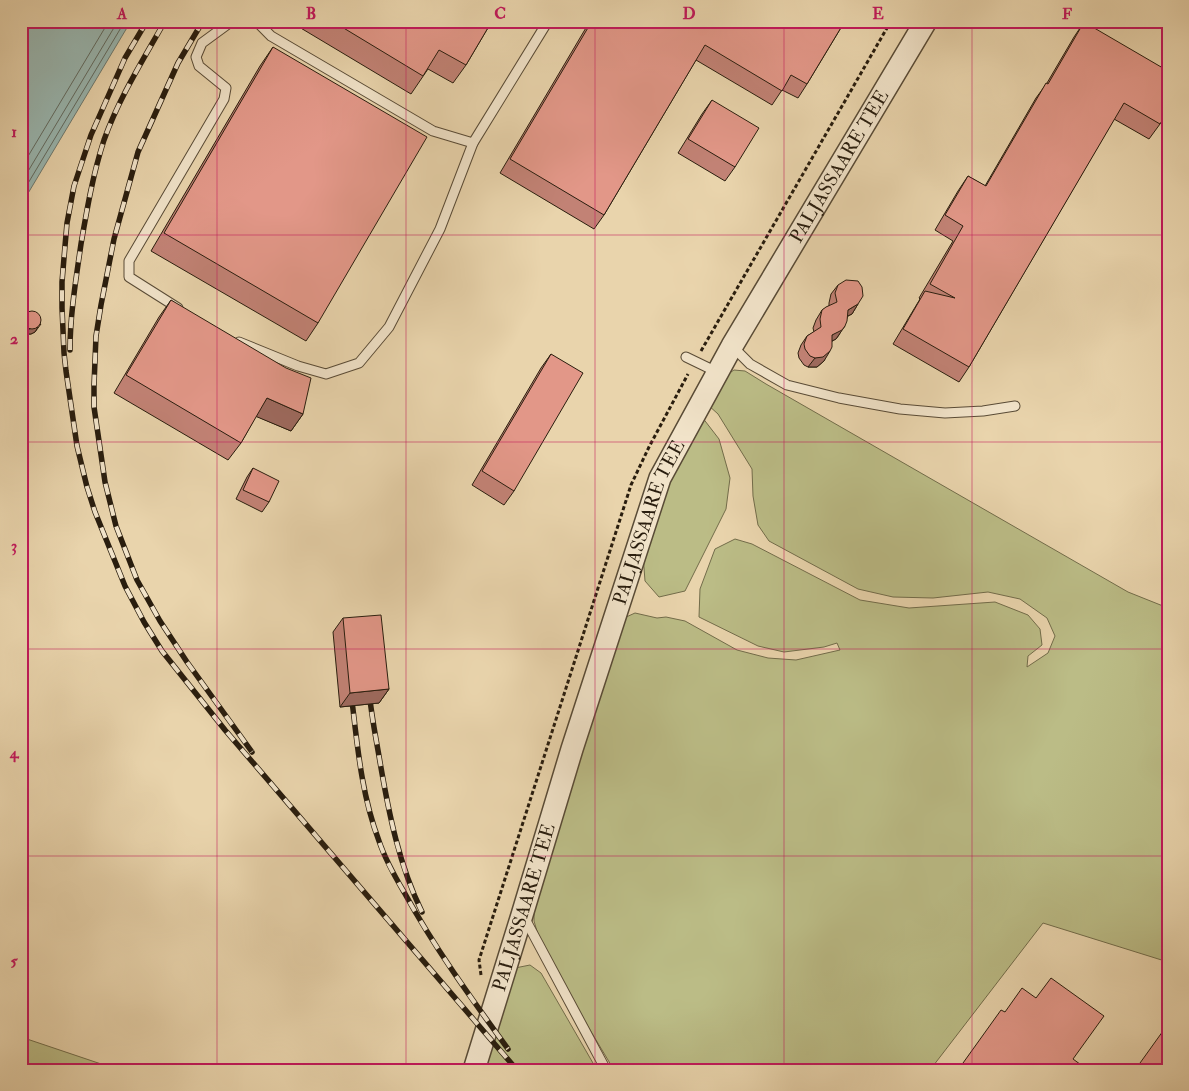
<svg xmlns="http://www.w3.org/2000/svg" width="1189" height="1091" font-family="'IM FELL Double Pica',serif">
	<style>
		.green { fill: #bbbc86; stroke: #726c4a }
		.water { fill: #99b7b1; stroke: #6c7970 }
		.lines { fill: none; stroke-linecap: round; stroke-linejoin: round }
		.shore { stroke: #616a60; stroke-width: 1 }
		.service-casing { stroke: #594b36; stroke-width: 11 }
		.tertiary-casing { stroke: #594b36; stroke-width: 24 }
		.path { stroke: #291d0e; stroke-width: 3; stroke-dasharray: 4 2.5; stroke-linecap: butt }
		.service { stroke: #f1e3c9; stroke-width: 9 }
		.tertiary { stroke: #f1e3c9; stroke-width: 21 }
		.rail-casing { stroke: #291d0e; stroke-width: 5.5 }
		.rail { stroke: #f1e3c9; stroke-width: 4; stroke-dasharray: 11; stroke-linecap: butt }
		.wall { fill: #c28275; stroke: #291d0e }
		.shaded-wall { fill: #9e6a5f; stroke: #291d0e }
		.building { fill: #e29788; stroke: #291d0e }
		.grid { fill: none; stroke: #c2185b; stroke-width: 1; stroke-opacity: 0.55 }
		.labels { text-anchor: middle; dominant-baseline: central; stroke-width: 5; stroke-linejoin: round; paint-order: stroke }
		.street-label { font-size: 19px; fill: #291d0e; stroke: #f1e3c9 }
		.neatline { fill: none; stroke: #c2185b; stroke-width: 2 }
		.grid-label { font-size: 16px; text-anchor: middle; font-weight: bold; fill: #c2185b }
	</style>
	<rect width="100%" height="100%" fill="#e9d4ac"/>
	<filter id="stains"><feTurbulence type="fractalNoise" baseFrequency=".004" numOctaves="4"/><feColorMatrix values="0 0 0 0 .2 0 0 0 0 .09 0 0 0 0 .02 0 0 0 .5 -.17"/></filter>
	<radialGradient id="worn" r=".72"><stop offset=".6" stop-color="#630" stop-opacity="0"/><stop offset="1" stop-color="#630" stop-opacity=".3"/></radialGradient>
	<!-- green -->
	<g class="green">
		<path d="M734,370L745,371L766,384L1128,592L1168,608V962L1043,923L930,1070H614L553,968L539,938L534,921V905L624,618L635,613L657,618L666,617L685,621L737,650L768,658L796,660L840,650L837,643L824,647L784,652L758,646L699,617L700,589L715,549L735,539L752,544L860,600L909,608L995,602L1028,615L1040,629L1042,645L1028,656L1027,667L1048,653L1055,636L1047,618L1020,599L988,592L933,598L893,597L858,589L769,541L758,525L753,496L752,469L718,414L708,405L725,376Z"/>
		<path d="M702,417L719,439L730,478L726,509L685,591L659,597L645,581L643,555L664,493Z"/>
		<path d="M530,965L541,973L597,1070H484L515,968Z"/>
		<path d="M21,1037L119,1070H21Z"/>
	</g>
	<!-- water -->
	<path class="water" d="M21,21H131L21,205Z"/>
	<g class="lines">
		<!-- shore -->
		<g class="shore">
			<path d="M21,168L109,21"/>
			<path d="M21,183L118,21"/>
			<path d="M21,195L125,21"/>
		</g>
		<defs>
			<g id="service">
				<path d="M256,21L271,36L433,131L473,143"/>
				<path d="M178,308L129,277V261L224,99L226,88L199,66L196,57L202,43L232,21"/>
				<path d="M239,342L298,366L326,374L359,363L389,327L440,229L473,143L548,21"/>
				<path d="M732,346L750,364L787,385L839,398L900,409L945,413L983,411L1015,406"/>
				<path d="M686,357L717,372"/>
				<path d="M524,917L606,1070"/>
			</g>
			<g id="tertiary">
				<path id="s1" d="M474,1070L522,915L572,749L660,478L732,346L926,21"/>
			</g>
		</defs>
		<!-- service casing -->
		<use href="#service" class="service-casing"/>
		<!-- tertiary casing -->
		<use href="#tertiary" class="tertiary-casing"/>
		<!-- path -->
		<g class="path">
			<path d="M701,351L891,21"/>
			<path d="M481,975L479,960L631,485L649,447L688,374"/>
		</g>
		<!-- service -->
		<use href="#service" class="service"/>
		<!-- tertiary -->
		<use href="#tertiary" class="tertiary"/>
		<defs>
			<g id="rail">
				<path d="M147,21L125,58L91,135L74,186L67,223L65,246L62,282V308L64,353L66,371L77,446L87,487L95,512L125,586L144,622L162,651L225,730L517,1070"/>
				<path d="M203,21L178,63L138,152L114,239L101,305L96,336L94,385V407L105,482L116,526L137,580L160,621L187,662L252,752"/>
				<path d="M70,350C70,315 76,279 81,244C87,209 93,174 104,140C119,98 143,60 165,21"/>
				<path d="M369,690C371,714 376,738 380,762C389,814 399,865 422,912"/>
				<path d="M351,692C357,742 361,794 379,841C385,859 394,875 404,892C434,947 471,998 508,1049"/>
			</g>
		</defs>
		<!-- rail casing -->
		<use href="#rail" class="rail-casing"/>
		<!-- rail -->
		<use href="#rail" class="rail"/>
	</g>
	<!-- wall -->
	<g class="wall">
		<path d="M289,21H492L466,65L453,83L428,69L411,94Z"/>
		<path d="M590,21H845L807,84L798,98L782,90L772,105L696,60L604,215L594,229L500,173Z"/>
		<path d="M1084,22L1160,124L1149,139L1114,119L969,367L959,382L893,344L920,299L919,298L953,241L935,230L958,191L968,176L985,186L1036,98L1047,83L1074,37Z"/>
		<path d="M273,47L318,323L306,341L151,251L260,66Z"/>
		<path d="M712,100L735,167L725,181L678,153L702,114Z"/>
		<path d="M838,285L858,304L852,314L848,316L839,335L836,339L832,341L824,361L817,367H808L804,365L799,358L798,353L801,345L807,336L814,332L813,328L816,320L822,310L829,306V303L831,294Z"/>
		<path d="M171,300L303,414L291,431L256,416L241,443L228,460L114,393L159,317Z"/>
		<path d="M24,317L41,324L35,332L31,334H26L22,331L21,329V321Z"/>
		<path d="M551,354L514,491L504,505L472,485L541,368Z"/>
		<path d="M253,468L269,502L262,512L236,499L247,477Z"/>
		<path d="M343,618L389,689L379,703L340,707L333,632Z"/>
	</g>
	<!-- shaded-wall -->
	<g class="shaded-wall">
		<path d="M858,304L852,314L841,319L848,310Z"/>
		<path d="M845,326L836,339L826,344L832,335Z"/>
		<path d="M38,327L35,332L31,334H26L29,329Z"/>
		<path d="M830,351L824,361L817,367H808L815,358Z"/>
		<path d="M267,398L303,414L291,431L255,416Z"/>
		<path d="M389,689L379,703L340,707L350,693Z"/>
	</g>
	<!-- building -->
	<g class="building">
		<path d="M332,21H492L466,65L439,50L423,76Z"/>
		<path d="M592,21H845L807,84L791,75L782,91L705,45L604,215L510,159Z"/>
		<path d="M1084,22L1168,71V111L1160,124L1124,103L969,367L903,329L925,291L955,298L930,284L963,226L945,215L968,176L986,186L1046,83L1048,84Z"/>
		<path d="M273,47L427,137L318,323L164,233Z"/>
		<path d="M712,100L759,128L735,167L688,139Z"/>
		<path d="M846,280L858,281L862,287L863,296L858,304L848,310L847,321L845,326L842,330L832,335V347L830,351L823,357L815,358L810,356L805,349L804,344L807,336L821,327L820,319L822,310L826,307L837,302L835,293L838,285Z"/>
		<path d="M171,300L286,368L311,378L303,414L267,398L241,443L126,375Z"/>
		<circle cx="32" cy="320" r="9"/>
		<path d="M551,354L583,373L514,491L482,471Z"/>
		<path d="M253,468L279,481L269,502L243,490Z"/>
		<path d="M381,615L389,689L350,693L343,618Z"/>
		<path d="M1051,978L1104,1016L1073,1059L1088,1070H958L1001,1010L1005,1012L1022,988L1036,998Z"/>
		<path d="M1168,1024V1070H1135Z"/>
	</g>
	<!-- grid -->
	<path class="grid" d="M217,21V1070M406,21V1070M595,21V1070M784,21V1070M972,21V1070M21,235H1168M21,442H1168M21,649H1168M21,856H1168"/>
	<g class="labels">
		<!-- street labels -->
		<g class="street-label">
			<text stroke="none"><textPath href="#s1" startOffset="980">PALJASSAARE TEE</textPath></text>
			<text stroke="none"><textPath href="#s1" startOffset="575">PALJASSAARE TEE</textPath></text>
			<text stroke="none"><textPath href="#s1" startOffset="170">PALJASSAARE TEE</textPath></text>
		</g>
	</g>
	<!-- margin -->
	<rect width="1189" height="1091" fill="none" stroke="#e9d4ac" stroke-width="55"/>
	<rect x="28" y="28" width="1134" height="1036" class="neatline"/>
	<g class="grid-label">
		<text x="122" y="19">A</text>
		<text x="311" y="19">B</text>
		<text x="500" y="19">C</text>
		<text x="689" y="19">D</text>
		<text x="878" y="19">E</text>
		<text x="1067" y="19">F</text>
		<text x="14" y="137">1</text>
		<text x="14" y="344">2</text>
		<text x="14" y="551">3</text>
		<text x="14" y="758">4</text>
		<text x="14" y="966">5</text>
	</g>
	<rect width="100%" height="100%" filter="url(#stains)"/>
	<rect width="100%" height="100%" fill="url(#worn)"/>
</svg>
